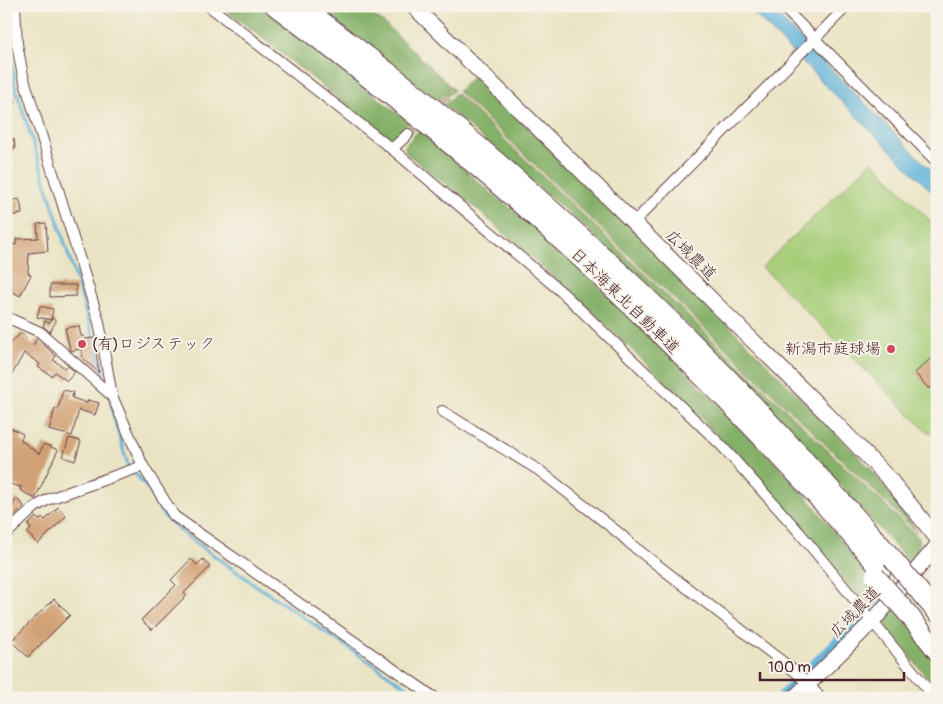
<svg xmlns="http://www.w3.org/2000/svg" width="943" height="704" font-family="Pangolin,'Klee One',sans-serif">
	<style>
		.green { fill: #a6cd78; stroke: #787652 }
		.forest { fill: #84b068; stroke: #67684a }
		.water { fill: #5cb1d8; stroke: #536882 }
		.lines { fill: none; stroke-linecap: round; stroke-linejoin: round }
		.stream { stroke: #5cb1d8; stroke-width: 3 }
		.canal { stroke: #5cb1d8; stroke-width: 10 }
		.building { fill: #d1a176 }
		.street-tunnel { stroke: #cabda6; stroke-width: 10; stroke-dasharray: 10 5; stroke-linecap: butt }
		.street-casing { stroke: #623d42; stroke-width: 12 }
		.secondary-casing { stroke: #623d42; stroke-width: 17 }
		.highway-casing { stroke: #623d42; stroke-width: 21 }
		.street { stroke: #fff; stroke-width: 10 }
		.secondary { stroke: #fff; stroke-width: 15 }
		.highway { stroke: #fff; stroke-width: 19 }
		.highway-bridge-casing { stroke: #623d42; stroke-width: 21; stroke-linecap: butt }
		.highway-bridge { stroke: #fff; stroke-width: 19 }
		.poi-dot { fill: #d1495b; stroke: #f7f3e8; stroke-width: 2 }
		.labels { text-anchor: middle; dominant-baseline: central; stroke-width: 4; stroke-linejoin: round; paint-order: stroke }
		.street-label { font-size: 16px; fill: #4a1f2b; stroke: #f7f3e8 }
		.poi-label { font-size: 16px; fill: #4a1f2b; stroke: #f7f3e8; text-anchor: start }
	</style>
	<rect width="100%" height="100%" fill="#f7f3e8"/>
	<filter id="ink" filterUnits="userSpaceOnUse"><feTurbulence type="fractalNoise" baseFrequency=".02" numOctaves="2"/><feDisplacementMap in="SourceGraphic" scale="10" xChannelSelector="R" yChannelSelector="G"/><feConvolveMatrix kernelMatrix="1 2 1 2 8 2 1 2 1" color-interpolation-filters="sRGB"/></filter>
	<filter id="wash" filterUnits="userSpaceOnUse"><feTurbulence type="fractalNoise" baseFrequency=".0096" numOctaves="4" result="noise"/><feDisplacementMap in="SourceGraphic" scale="20" xChannelSelector="R" yChannelSelector="G"/><feGaussianBlur stdDeviation="1.12" result="paint"/><feColorMatrix in="noise" values="0 0 0 0 0 0 0 0 0 0 0 0 0 0 0 0 0 1.4 0 .05"/><feComposite in="paint" operator="in"/></filter>
	<g filter="url(#wash)">
		<rect width="100%" height="100%" fill="#eae4c5"/>
		<!-- green -->
		<path class="green" d="M872,161L937,228V437L926,431L762,267Z"/>
		<!-- forest -->
		<g class="forest">
			<path d="M220,6H260L411,124L416,128L415,129C407,137 398,143 387,137L247,26Z"/>
			<path d="M316,6H360L385,24L454,90L440,102Z"/>
			<path d="M474,75L618,214L869,467L900,506L917,532L458,91Z"/>
			<path d="M456,93L918,537C920,547 915,555 911,564L791,430L715,351L594,235L444,105Z"/>
			<path d="M419,130L485,188L544,236L639,324L800,488L885,597L872,611L867,610L862,603L794,518L688,404L599,318L477,209L406,153L405,146Z"/>
			<path d="M894,606L937,660V690L909,655L884,627L883,617Z"/>
		</g>
		<!-- water -->
		<path class="water" d="M746,6H768L937,176V197Z"/>
		<g class="lines">
			<!-- stream -->
			<g class="stream">
				<path d="M7,6L14,83L78,285L104,375"/>
				<path d="M111,405L117,429L128,465L150,491L163,515L185,535L257,586L423,698"/>
			</g>
			<!-- canal -->
			<path class="canal" d="M780,698L860,619L881,597"/>
		</g>
		<g id="blocks">
			<!-- building -->
			<g class="building">
				<path d="M6,81H8L15,103L6,106Z"/>
				<path d="M14,139L15,149L6,150V140Z"/>
				<path d="M19,199L21,205L22,214L7,216L6,207L12,206L11,201Z"/>
				<path d="M46,223L48,251L29,253L28,273L31,275L20,296L11,291L12,288L6,285V242L16,245V239L38,238L37,224Z"/>
				<path d="M50,285H76V296L50,297Z"/>
				<path d="M40,306L53,309L51,320L52,318L56,321L50,332L43,326L45,321L49,323L51,320L37,317Z"/>
				<path d="M79,326L81,336H84L85,339L94,338L99,373L83,358L81,349L71,351L70,349L65,328Z"/>
				<path d="M21,333L33,345L37,339L56,356L53,360L65,368L68,366L75,372L67,381L55,372L52,376L38,367L40,364L24,353L6,385V347Z"/>
				<path d="M930,359H937V387L928,388L915,373Z"/>
				<path d="M63,390L73,392L72,398L87,403L88,400L99,403L95,415L79,410L72,436L49,430L55,408L58,409Z"/>
				<path d="M11,428L23,434L21,440L39,454L44,444L58,450L35,499L20,490L21,487L6,483V443Z"/>
				<path d="M69,438L81,441L75,461L63,457Z"/>
				<path d="M16,498L24,506L10,521L6,518V515L12,508Z"/>
				<path d="M58,507L66,516L38,544L27,533L31,529L28,525L36,517L39,520L42,517L45,520Z"/>
				<path d="M191,559L197,565L203,559L210,567L184,593L186,596L152,630L141,620L176,585L171,580Z"/>
				<path d="M54,599L70,615L28,657L11,641Z"/>
			</g>
		</g>
	</g>
	<g filter="url(#ink)">
		<use href="#blocks" fill-opacity="0" stroke="#623d42" stroke-width="1"/>
		<g class="lines">
			<!-- street-tunnel -->
			<path class="street-tunnel" d="M408,134L453,93"/>
			<defs>
				<g id="street">
					<path d="M15,6L17,44L23,76L99,322L112,396L143,466L174,516L435,698"/>
					<path d="M209,6L392,149L564,294L721,445L799,532L935,698"/>
					<path d="M782,6L937,162"/>
					<path d="M392,149L408,134"/>
					<path d="M633,223L847,6"/>
					<path d="M6,317L40,332L112,396"/>
					<path d="M442,411L540,471L620,534L633,546L797,673L821,698"/>
					<path d="M6,534L35,507L49,499L143,466"/>
				</g>
				<g id="secondary">
					<path d="M413,6L544,134L826,413L890,480L937,538"/>
					<path d="M794,698L873,621L937,546"/>
				</g>
				<g id="highway">
					<path d="M275,6C375,81 473,160 565,244C611,285 654,328 697,371C761,435 823,501 881,570"/>
					<path d="M302,6C333,30 365,54 396,78C458,127 519,180 578,234C691,334 793,445 892,558"/>
					<path d="M923,596L937,612"/>
					<path d="M908,614L937,651"/>
				</g>
			</defs>
			<!-- street casing -->
			<use href="#street" class="street-casing"/>
			<!-- secondary casing -->
			<use href="#secondary" class="secondary-casing"/>
			<!-- highway casing -->
			<use href="#highway" class="highway-casing"/>
			<!-- street -->
			<use href="#street" class="street"/>
			<!-- secondary -->
			<use href="#secondary" class="secondary"/>
			<!-- highway -->
			<use href="#highway" class="highway"/>
			<defs>
				<g id="highway-bridge">
					<path d="M892,558L923,596"/>
					<path d="M875,576L908,614"/>
				</g>
			</defs>
			<!-- highway-bridge casing -->
			<use href="#highway-bridge" class="highway-bridge-casing"/>
			<!-- highway-bridge -->
			<use href="#highway-bridge" class="highway-bridge"/>
		</g>
	</g>
	<!-- markers -->
	<g class="poi-dot">
		<circle cx="82" cy="344" r="5"/>
		<circle cx="891" cy="349" r="5"/>
	</g>
	<g class="labels">
		<!-- street labels -->
		<g class="street-label">
			<text transform="translate(691 255) rotate(45)">広域農道</text>
			<text transform="translate(625 301) rotate(44)">日本海東北自動車道</text>
			<text transform="translate(855 612) rotate(-46)">広域農道</text>
		</g>
		<!-- poi labels -->
		<g class="poi-label">
			<text x="92" y="344">(有)ロジステック</text>
			<text x="881" y="349" text-anchor="end">新潟市庭球場</text>
		</g>
	</g>
	<!-- margin -->
	<rect width="943" height="704" fill="none" stroke="#f7f3e8" stroke-width="25"/>
	<!-- scale -->
	<path d="M760 672v8h144v-8" fill="none" stroke="#4a1f2b" stroke-width="2.5"/>
	<text x="768" y="672" font-size="15" fill="#4a1f2b" stroke="#f7f3e8" stroke-width="4" paint-order="stroke">100 m</text>
</svg>
